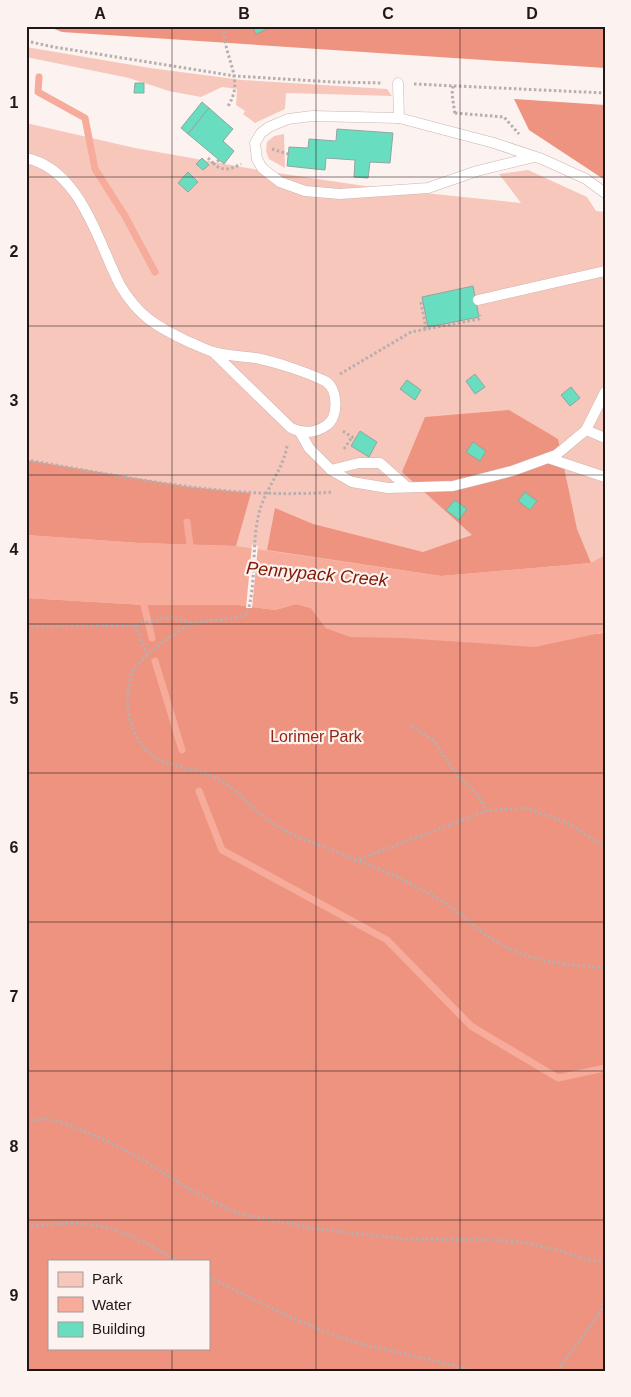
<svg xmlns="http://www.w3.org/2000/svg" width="631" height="1397" font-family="Helvetica,sans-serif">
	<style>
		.green { fill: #f8c7bc; fill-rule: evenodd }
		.forest { fill: #ed937f; fill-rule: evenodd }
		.water { fill: #f6ab9b }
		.pier { fill: #fcf2f0 }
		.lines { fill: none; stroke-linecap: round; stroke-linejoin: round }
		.stream { stroke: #f6ab9b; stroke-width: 7 }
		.building { fill: #69ddbf; stroke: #90a69f }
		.service-casing { stroke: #ccb5b0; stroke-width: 11 }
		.path { stroke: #b8aead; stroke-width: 3; stroke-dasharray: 2.5 2.5; stroke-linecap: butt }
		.service { stroke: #fff; stroke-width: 10 }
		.grid { fill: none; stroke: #201716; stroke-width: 1; stroke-opacity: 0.55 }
		.labels { text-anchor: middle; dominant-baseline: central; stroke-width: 4.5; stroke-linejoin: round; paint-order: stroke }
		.park-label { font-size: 16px; fill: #912814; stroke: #fcf2f0 }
		.water-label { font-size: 18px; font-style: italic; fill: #821702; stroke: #fcf2f0 }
		.neatline { fill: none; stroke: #201716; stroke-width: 2 }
		.grid-label { font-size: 16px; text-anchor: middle; font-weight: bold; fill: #201716 }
	</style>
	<rect width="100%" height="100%" fill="#fcf2f0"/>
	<!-- green -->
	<g class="green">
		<path d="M26,47L150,68L242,80L387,89L392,96L286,93L285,109L255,123L243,114L245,111L236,105L237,89L222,87L201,97L169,91L129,78L26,57Z"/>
		<path d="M26,123L135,148L264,171L385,189L521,203L499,174L528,170L587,197L596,211L605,212V1371H26ZM49,1261H209V1348H49Z"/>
		<path d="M284,134L285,168L269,159L266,151L267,142L274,136Z"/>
	</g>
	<!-- forest -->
	<g class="forest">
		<path d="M47,26H605V68L62,32Z"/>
		<path d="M514,99L605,105V180L529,130Z"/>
		<path d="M509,410L558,439L577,529L591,563L441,576L267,550L275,508L313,524L423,552L472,535L402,472L425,417Z"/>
		<path d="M26,460L190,487L251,493L236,546L139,543L26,535Z"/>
		<path d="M26,598L145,605H238L275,610L296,604L311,608L326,628L351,637L599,634L605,632V1371H26ZM49,1261H209V1348H49Z"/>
	</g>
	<!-- water -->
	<path class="water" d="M26,535L139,543L236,546L441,576L591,563L605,555V632L535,647L402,638L351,637L326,628L311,608L296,604L275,610L238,605H145L26,598Z"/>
	<!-- pier -->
	<path class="pier" d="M252,545L258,546L252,608H246Z"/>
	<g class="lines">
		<!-- stream -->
		<g class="stream">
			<path d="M39,77L38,92L85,118L95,169L125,216L155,272"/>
			<path d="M187,522L191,553"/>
			<path d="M142,597L152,638"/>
			<path d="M155,661L182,750"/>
			<path d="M199,791L222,850L387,940L471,1026L558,1078L605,1068"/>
		</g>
	</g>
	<!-- building -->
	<g class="building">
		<path d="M252,26H274L256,34Z"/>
		<path d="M135,83H144V93H134Z"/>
		<path d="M202,102L209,108L188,134L181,128Z"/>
		<path d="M209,108L233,129L223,141L234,151L224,164L188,134Z"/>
		<path d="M337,129L393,133L390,163L370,162L368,178L354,177L355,160L326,158L325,170L287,166L289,147L308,148L309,139L336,141Z"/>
		<path d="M202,158L209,165L203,170L196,164Z"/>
		<path d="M188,172L198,182L188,192L178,183Z"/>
		<path d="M473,286L479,317L428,327L422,297Z"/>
		<path d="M475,374L485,387L475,394L466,381Z"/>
		<path d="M407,380L421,390L415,400L400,389Z"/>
		<path d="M571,387L580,398L570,406L561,395Z"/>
		<path d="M360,431L377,442L369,457L351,446Z"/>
		<path d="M473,442L486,451L480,461L466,452Z"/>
		<path d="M525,492L537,501L530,510L518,501Z"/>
		<path d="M455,500L467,509L459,520L446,510Z"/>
	</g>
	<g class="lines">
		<defs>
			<g id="service">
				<path d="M398,83L399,118"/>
				<path d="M534,157L477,171L428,188L340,194L305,191L280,182L262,168L257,159L255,143L261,133L269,127L288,119L312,116L399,118L494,143L542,159L586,179L605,193"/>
				<path d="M26,158C80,169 98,242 120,285C138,316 157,327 189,342C197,345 206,350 214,352C227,356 242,356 256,358C276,362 306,372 325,381C338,388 339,416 327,425C316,433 304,434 291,428L213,352"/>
				<path d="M478,300L605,271"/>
				<path d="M586,430L605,438"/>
				<path d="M300,432L309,448L331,470L352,482L388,488L453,486L512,471L556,455L586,430L605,392"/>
				<path d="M548,458L605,477"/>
				<path d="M331,470L359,463H380L407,487"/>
			</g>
		</defs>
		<!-- service casing -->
		<use href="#service" class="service-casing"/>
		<!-- path -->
		<g class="path">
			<path d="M223,26C224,34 225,42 227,50C232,69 241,86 228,106"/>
			<path d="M26,41L54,47L235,76L333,82L383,83"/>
			<path d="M414,84L605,93"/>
			<path d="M453,86L452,94L455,115"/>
			<path d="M455,113L504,117L519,134"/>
			<path d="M272,149L288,154"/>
			<path d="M208,158L214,164"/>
			<path d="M219,160L214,164C222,172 232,169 241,164"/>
			<path d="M421,302L425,323V329"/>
			<path d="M340,374L411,332L479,319L480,315"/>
			<path d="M343,431L355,439"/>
			<path d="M287,446C283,470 265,489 259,513C251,545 257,583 247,614C231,621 212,619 195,623C182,626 139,658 133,671C123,696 127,730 145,749C163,769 192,766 214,777C232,786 244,799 258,812C266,819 277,826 286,831C298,838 312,842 324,847C355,859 386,871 415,886C431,894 446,903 460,914C474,925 486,937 502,945C533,962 570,965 605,968"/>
			<path d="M344,449L352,437"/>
			<path d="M26,460C128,477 230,500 333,492"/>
			<path d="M135,625L147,654"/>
			<path d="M26,627L135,625L165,618H174L192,623"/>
			<path d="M411,725L434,741L457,775L478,795L486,811"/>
			<path d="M354,861L486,811L525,808L566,822L605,847"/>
			<path d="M26,1121L47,1119L64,1123L105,1140L140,1158L187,1188L236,1213L317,1229L406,1239L495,1240L528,1243L553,1249L589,1260L605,1261"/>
			<path d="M26,1227C52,1224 79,1221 104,1227C130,1233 155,1248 179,1261"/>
			<path d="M209,1277C256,1301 304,1326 355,1342C394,1353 434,1359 473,1371"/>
			<path d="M557,1371L598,1316L605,1299"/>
		</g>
		<!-- service -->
		<use href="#service" class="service"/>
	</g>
	<!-- grid -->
	<path class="grid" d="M172,26V1261M316,26V1371M460,26V1371M26,177H605M26,326H605M26,475H605M26,624H605M26,773H605M26,922H605M26,1071H605M26,1220H605M172,1348V1371"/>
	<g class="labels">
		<!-- park labels -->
		<g class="park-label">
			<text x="316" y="736">Lorimer Park</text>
		</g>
		<!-- water labels -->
		<g class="water-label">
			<text transform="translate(317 574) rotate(5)">Pennypack Creek</text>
		</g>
	</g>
	<!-- border -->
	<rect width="631" height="1397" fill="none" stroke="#fcf2f0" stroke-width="55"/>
	<!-- legend -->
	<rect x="48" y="1260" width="162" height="90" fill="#fcf2f0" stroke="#a49a99"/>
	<rect x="58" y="1272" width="25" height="15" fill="#f8c7bc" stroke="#a49a99"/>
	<text x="92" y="1284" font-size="15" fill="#201716">Park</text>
	<rect x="58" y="1297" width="25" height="15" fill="#f6ab9b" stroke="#a49a99"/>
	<text x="92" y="1310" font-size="15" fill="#201716">Water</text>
	<rect x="58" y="1322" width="25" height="15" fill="#69ddbf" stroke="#a49a99"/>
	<text x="92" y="1334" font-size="15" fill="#201716">Building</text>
	<rect x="28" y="28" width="576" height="1342" class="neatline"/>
	<g class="grid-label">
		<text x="100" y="19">A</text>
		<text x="244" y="19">B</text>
		<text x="388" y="19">C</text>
		<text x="532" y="19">D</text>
		<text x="14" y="108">1</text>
		<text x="14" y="257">2</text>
		<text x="14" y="406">3</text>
		<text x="14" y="555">4</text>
		<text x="14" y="704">5</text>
		<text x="14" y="853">6</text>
		<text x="14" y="1002">7</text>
		<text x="14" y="1152">8</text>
		<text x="14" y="1301">9</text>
	</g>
</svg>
